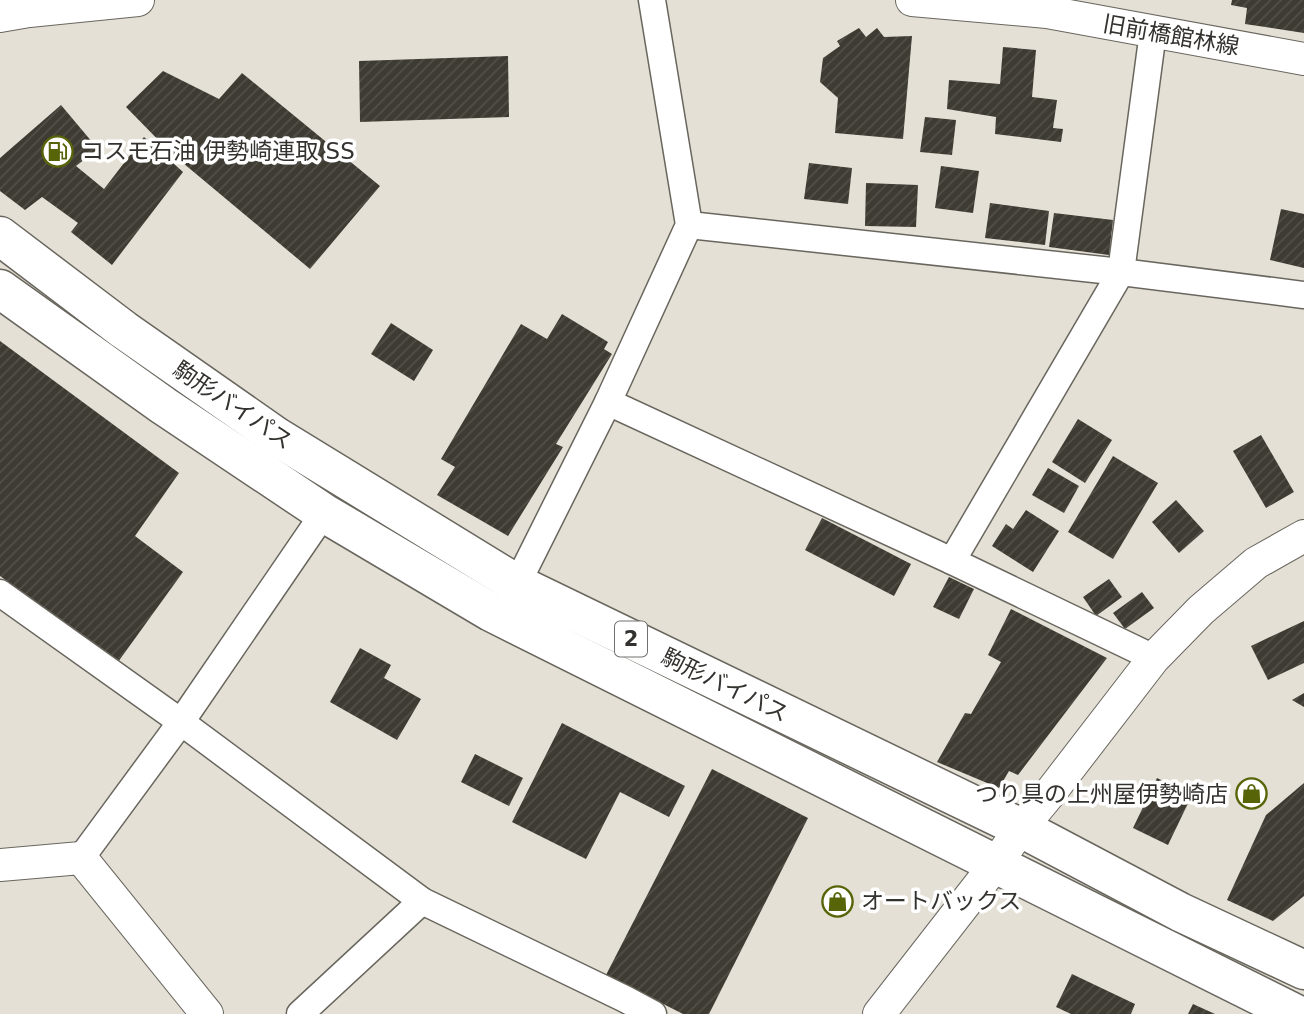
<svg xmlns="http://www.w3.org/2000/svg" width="1304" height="1014" font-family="'DejaVu Sans','Noto Sans JP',sans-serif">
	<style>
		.building { fill: url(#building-hatch) }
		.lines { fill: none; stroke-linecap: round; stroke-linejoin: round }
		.minor-casing { stroke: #69665e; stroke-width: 29 }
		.tertiary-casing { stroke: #69665e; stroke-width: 34 }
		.primary-casing { stroke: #69665e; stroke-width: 41 }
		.minor { stroke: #fff; stroke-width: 26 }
		.tertiary { stroke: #fff; stroke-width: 32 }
		.primary { stroke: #fff; stroke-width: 38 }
		.labels { text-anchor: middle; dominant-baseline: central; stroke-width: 7; stroke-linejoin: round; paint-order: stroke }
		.shield { fill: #fff; stroke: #71706d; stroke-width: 2 }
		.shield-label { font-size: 21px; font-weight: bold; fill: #34322f }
		.street-label { font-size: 23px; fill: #34322f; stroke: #fff }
		.poi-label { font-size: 23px; fill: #34322f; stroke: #fff; text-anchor: start }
	</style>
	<defs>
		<pattern id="building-hatch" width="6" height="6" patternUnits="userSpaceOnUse" patternTransform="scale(1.75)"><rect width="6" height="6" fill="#3e3b33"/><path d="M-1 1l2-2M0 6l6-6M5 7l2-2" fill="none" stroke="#524f48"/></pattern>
	</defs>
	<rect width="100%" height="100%" fill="#e4e0d6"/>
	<!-- building -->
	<g class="building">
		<path d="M1232,0H1304V33L1245,24L1247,8L1231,5Z"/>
		<path d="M859,28L866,37L877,28L884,37L912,36L903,139L835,133L838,98L820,82L823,58L840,46L837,41Z"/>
		<path d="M1003,47L1036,50L1032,97L1057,100L1053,128L1063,129L1061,142L995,134L996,117L947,109L949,80L1000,84Z"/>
		<path d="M508,56L509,117L360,122L359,61Z"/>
		<path d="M163,71L219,99L242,73L380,186L310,269L171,153L126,107Z"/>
		<path d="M61,105L98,149L76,166L104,189L144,137L183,172L112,265L71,232L78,223L42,197L25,210L0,191V158Z"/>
		<path d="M925,117L956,120L952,155L920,152Z"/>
		<path d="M809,163L852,168L848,204L804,199Z"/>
		<path d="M941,166L979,171L973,213L935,208Z"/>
		<path d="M866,183L918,185L916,227L865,226Z"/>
		<path d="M990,203L1049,211L1045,245L985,238Z"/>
		<path d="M1281,209L1304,214V268L1270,260Z"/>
		<path d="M1054,213L1113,220L1109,255L1049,247Z"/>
		<path d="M562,314L608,342L604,349L612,354L556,444L563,447L508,536L437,495L455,467L441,459L521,324L547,339Z"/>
		<path d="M391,323L433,350L414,381L371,354Z"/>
		<path d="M0,341L179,473L135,536L183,572L118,662L0,576Z"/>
		<path d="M1078,419L1112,440L1085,483L1052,462Z"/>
		<path d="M1261,435L1294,492L1266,508L1233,451Z"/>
		<path d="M1113,456L1158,483L1113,559L1068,532Z"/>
		<path d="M1048,468L1079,486L1064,513L1032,495Z"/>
		<path d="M1176,500L1204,531L1179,553L1152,522Z"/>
		<path d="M1026,510L1059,531L1033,572L992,546L1006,524L1013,529Z"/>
		<path d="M822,518L911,564L894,596L805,550Z"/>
		<path d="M949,577L974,589L959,619L933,607Z"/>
		<path d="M1109,579L1122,597L1096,616L1083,597Z"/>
		<path d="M1142,592L1154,608L1125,629L1113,613Z"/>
		<path d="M1011,609L1107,658L1018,775L1009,771L999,788L937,762L965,713L971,714L1001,662L988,655Z"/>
		<path d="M1304,621V663L1268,680L1251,646Z"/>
		<path d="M360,648L391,665L384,678L421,699L397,740L330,702Z"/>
		<path d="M1304,693V707L1292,700Z"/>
		<path d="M562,723L685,786L669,817L620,792L586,859L512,822Z"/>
		<path d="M475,754L523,778L509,806L461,782Z"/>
		<path d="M712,769L808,818L709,1014H683L606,975Z"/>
		<path d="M1157,778L1192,795L1168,845L1133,828Z"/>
		<path d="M1304,783V896L1273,921L1227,900L1266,815Z"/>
		<path d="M1072,974L1135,1004L1131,1014H1071L1056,1007Z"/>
		<path d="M1193,1004L1215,1014H1188Z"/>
	</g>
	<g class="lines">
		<defs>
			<g id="minor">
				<path d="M689,225L1121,272L1304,295"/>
				<path d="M608,402L952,561L1154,658"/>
				<path d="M952,561L1121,272L1153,32"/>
				<path d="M517,584L608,402L689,225L652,0"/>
				<path d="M0,593L181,722L422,901L625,999L653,1014"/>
				<path d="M81,858L181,722L324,513"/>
				<path d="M300,1014L422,901"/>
			</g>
			<g id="tertiary">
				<path d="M912,0L1047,12L1304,59"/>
				<path d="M0,16L29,11L138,0"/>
				<path d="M0,865L81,858L207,1014"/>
				<path d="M879,1014L995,865L1021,828L1050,793L1154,658L1201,610L1256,563L1304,536"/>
			</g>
			<g id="primary">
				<path d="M0,236L124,330L277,437L517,584L1021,828L1180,912L1304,970"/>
				<path d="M0,289L164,406L324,513L491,612L1296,1014"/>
			</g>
		</defs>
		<!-- minor casing -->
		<use href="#minor" class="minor-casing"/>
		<!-- tertiary casing -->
		<use href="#tertiary" class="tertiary-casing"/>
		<!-- primary casing -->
		<use href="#primary" class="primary-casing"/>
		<!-- minor -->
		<use href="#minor" class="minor"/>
		<!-- tertiary -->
		<use href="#tertiary" class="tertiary"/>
		<!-- primary -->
		<use href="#primary" class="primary"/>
	</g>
	<!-- icons -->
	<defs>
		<symbol id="fuel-ring" viewBox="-11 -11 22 22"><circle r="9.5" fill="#fff" stroke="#576407" stroke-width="1.5"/><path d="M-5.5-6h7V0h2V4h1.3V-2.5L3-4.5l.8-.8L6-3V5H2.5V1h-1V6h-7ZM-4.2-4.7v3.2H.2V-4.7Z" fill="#576407"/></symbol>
		<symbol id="shop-ring" viewBox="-11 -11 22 22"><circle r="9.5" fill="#fff" stroke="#576407" stroke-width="1.5"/><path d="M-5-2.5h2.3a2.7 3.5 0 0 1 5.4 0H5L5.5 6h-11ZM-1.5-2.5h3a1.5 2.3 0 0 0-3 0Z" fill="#576407"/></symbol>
	</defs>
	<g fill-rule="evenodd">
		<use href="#fuel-ring" x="40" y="134" width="35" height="35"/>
		<use href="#shop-ring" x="1234" y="776" width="35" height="35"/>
		<use href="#shop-ring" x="820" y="884" width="35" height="35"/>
	</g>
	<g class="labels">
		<!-- shield labels -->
		<rect class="shield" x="615" y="621.5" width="32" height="35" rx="5"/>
		<g class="shield-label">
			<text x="631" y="639">2</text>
		</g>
		<!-- street labels -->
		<g class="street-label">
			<text transform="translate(1171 35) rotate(10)">旧前橋館林線</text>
			<text transform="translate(233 405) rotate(34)">駒形バイパス</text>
			<text transform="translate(725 685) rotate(26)">駒形バイパス</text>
		</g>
		<!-- poi labels -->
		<g class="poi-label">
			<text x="81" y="151">コスモ石油 伊勢崎連取 SS</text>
			<text x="1228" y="794" text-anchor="end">つり具の上州屋伊勢崎店</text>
			<text x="861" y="901">オートバックス</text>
		</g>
	</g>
</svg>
